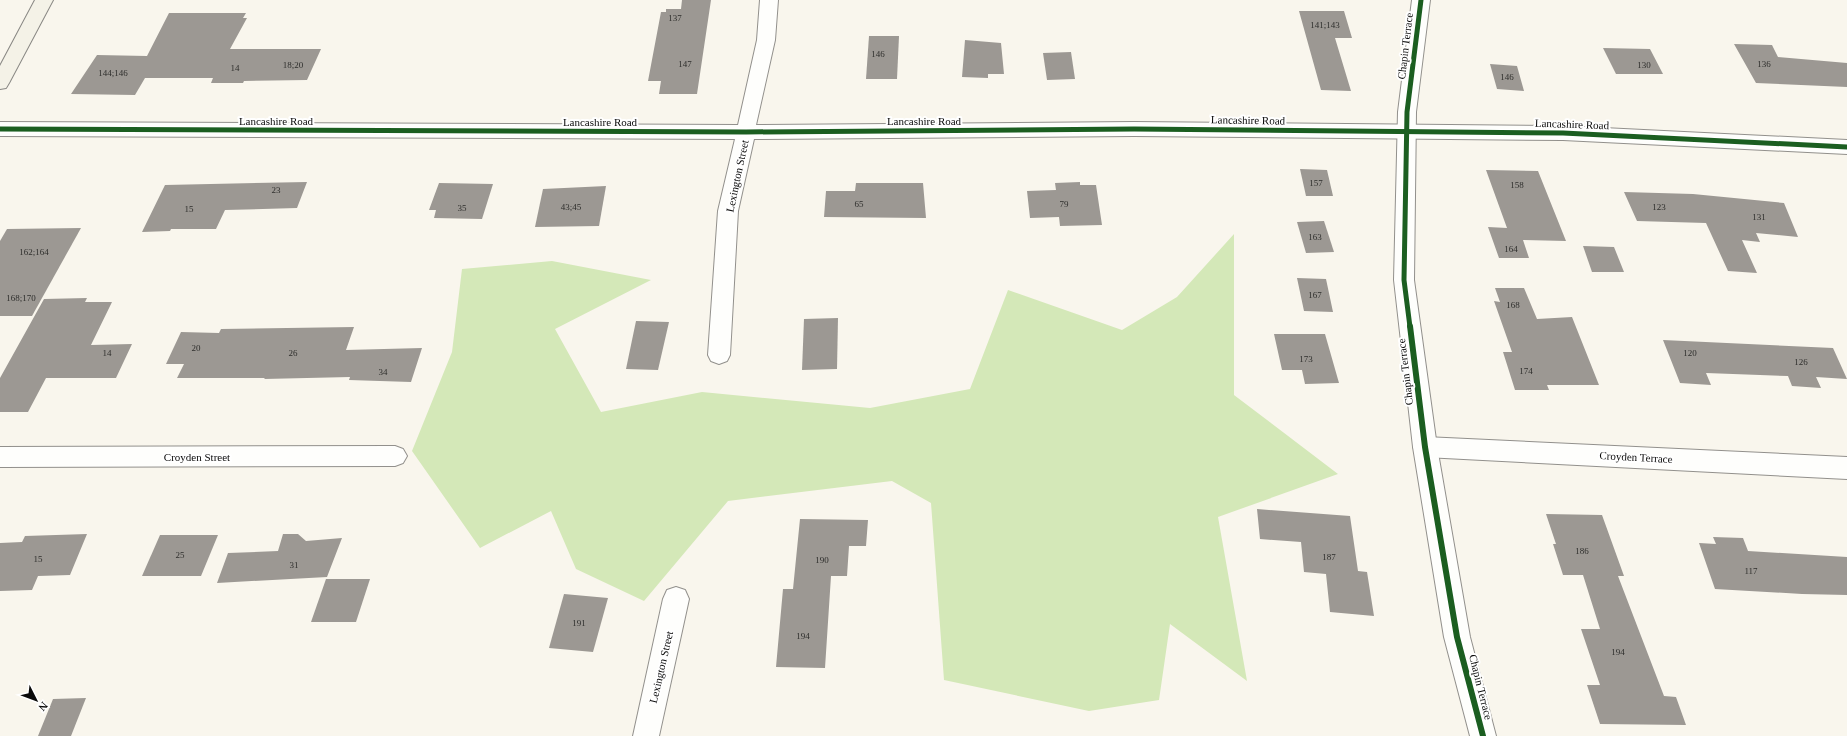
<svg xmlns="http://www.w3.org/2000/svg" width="1847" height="736" font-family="Georgia,serif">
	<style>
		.forest { fill: #d4e8b8 }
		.building { fill: #9c9893 }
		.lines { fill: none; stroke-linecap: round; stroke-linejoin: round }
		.minor-casing { stroke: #92908c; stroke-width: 2 }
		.tertiary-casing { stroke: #92908c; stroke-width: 2 }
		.secondary-casing { stroke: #888783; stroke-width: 2 }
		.minor { fill: #fefefc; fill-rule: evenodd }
		.tertiary { fill: #fefefc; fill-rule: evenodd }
		.secondary { fill: #f4f2e7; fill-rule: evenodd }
		.cycleway-far1-casing { stroke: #fff; stroke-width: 7 }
		.cycleway-casing { stroke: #fff; stroke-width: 9 }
		.cycleway-far1 { stroke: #1b5e20; stroke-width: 5 }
		.cycleway { stroke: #1b5e20; stroke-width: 6 }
		.labels { text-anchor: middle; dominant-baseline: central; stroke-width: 4; stroke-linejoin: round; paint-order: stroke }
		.number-label { font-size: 9px; fill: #2e2e2c }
		.street-label { font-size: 11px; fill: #0a0a0a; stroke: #fff }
	</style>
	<rect width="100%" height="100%" fill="#f9f6ed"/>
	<!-- forest -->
	<path class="forest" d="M1234,234V395L1338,474L1218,517L1247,681L1170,624L1159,700L1089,711L944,680L931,503L892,481L728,501L644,601L576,569L551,511L480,548L412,451L452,352L462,269L552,261L651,280L555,329L601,412L702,392L870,408L970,389L1008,290L1122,330L1177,297Z"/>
	<!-- building -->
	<g class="building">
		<path d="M682,0H711L697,94H659L661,81H648L661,12H666V9H681Z"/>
		<path d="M1299,11H1344L1352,38H1335L1351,91L1321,90Z"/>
		<path d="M169,13H246L243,18H247L230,49H321L307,80L244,81L243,83H211L213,78H145L135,95L71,94L97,55L147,56Z"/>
		<path d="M869,36H899L897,79H866Z"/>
		<path d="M965,40L1001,43L1004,74H988V78L962,77Z"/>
		<path d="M1734,44L1772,45L1778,57L1847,63V87L1756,83Z"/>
		<path d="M1603,48L1650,49L1663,74H1616Z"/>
		<path d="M1071,52L1075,79L1047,80L1043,53Z"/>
		<path d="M1490,64L1517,66L1524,91L1497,89Z"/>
		<path d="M1300,169L1327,170L1333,196H1306Z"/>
		<path d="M1486,170L1538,171L1566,241L1523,240L1529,258H1499L1488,227L1507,228Z"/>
		<path d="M307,182L297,208L225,210L216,229H171L170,231L142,232L165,185Z"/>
		<path d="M1080,182V185H1096L1102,225L1060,226L1059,217L1030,218L1027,191L1056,190L1055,183Z"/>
		<path d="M439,183L493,184L482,219L434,218L436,210H429Z"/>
		<path d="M856,183H923L926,218L824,217L826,191H855Z"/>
		<path d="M606,186L599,226L535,227L543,189Z"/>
		<path d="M1624,192L1693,194L1784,203L1798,237L1756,233L1760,242L1742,240L1757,273L1728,271L1706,223L1637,221Z"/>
		<path d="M1324,221L1334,252L1306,253L1297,222Z"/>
		<path d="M81,228L32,316H0V241L7,229Z"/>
		<path d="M1583,246L1614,247L1624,272H1592Z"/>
		<path d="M1297,278L1326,279L1333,312L1304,311Z"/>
		<path d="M1495,288H1524L1537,319L1572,317L1599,385H1547L1549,390H1515L1503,352H1512L1494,301L1500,302Z"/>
		<path d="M87,298L85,302H112L91,345L132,344L116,378H46L28,412H0V378L44,299Z"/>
		<path d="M838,318L837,369L802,370L804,319Z"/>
		<path d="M636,321L669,322L658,370L626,369Z"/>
		<path d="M354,327L346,350L422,348L411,382L349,380L350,377L264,379L265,378H177L184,364H166L181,332L219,333L221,329Z"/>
		<path d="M1274,334H1325L1339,383L1305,384L1302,370H1282Z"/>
		<path d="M1663,340L1833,348L1847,379L1816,377L1821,388L1792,386L1788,376L1706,373L1711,385L1680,383Z"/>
		<path d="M1257,509L1350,516L1358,571L1367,572L1374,616L1330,612L1326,574L1304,572L1301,542L1260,539Z"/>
		<path d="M1546,514L1602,515L1624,576H1618L1664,696L1676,697L1686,725L1600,724L1587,685H1600L1581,629H1600L1583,575H1563L1553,544H1556Z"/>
		<path d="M800,519L868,520L866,546H849L847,576H831L825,668L776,667L783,589H793Z"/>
		<path d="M87,534L70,575L38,576L32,590L0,591V543L22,542L25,536Z"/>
		<path d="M283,534H298L306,541L342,538L327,577L217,583L228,553L278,551Z"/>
		<path d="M160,535H218L201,576H142Z"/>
		<path d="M1713,537L1743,538L1748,551L1847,557V595L1802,594L1715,589L1699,543L1716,544Z"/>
		<path d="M326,579H370L356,622H311Z"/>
		<path d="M564,594L608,598L593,652L549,648Z"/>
		<path d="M86,698L71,736H38L53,699Z"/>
	</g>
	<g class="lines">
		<defs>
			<g id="minor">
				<path d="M760,0H778L775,40L756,125L1134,122L1563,126L1847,140V154L1563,140L1134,136L754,139L738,211L730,355L727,361L719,364L711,361L708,355L718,211L735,139L0,136V122L738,125L757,40Z"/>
				<path d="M1425,437L1847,457V479L1425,457L1417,454L1413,447L1417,440Z"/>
				<path d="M395,446L403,449L407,456L403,463L395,466L0,467V447Z"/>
				<path d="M676,587L685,590L689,599L659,736H633L663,599L667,590Z"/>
			</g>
			<path id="tertiary" d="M1412,0H1430L1416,112L1414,280L1437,447L1470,637L1496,736H1470L1444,637L1413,447L1394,280L1398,112Z"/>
			<path id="secondary" d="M35,0H53L9,83L6,88L0,89V66Z"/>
		</defs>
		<!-- minor casing -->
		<use href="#minor" class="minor-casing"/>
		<!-- tertiary casing -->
		<use href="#tertiary" class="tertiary-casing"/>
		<!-- secondary casing -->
		<use href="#secondary" class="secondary-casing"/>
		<!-- minor -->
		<use href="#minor" class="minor"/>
		<!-- tertiary -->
		<use href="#tertiary" class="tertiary"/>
		<!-- secondary -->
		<use href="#secondary" class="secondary"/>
		<defs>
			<g id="cycleway-far1">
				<path d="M0,129L746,132L1134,129L1563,133L1847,147"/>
				<path d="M1410,327L1404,280L1407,112L1421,0"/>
			</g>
			<path id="cycleway" d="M1410,326L1425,447L1457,637L1483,736"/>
		</defs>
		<!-- cycleway-far1 casing -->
		<use href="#cycleway-far1" class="cycleway-far1-casing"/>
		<!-- cycleway casing -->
		<use href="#cycleway" class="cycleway-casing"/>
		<!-- cycleway-far1 -->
		<use href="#cycleway-far1" class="cycleway-far1"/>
		<!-- cycleway -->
		<use href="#cycleway" class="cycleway"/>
	</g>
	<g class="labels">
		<!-- number labels -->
		<g class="number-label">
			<text x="675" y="18">137</text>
			<text x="1325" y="25">141;143</text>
			<text x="878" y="54">146</text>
			<text x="685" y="64">147</text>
			<text x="1764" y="64">136</text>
			<text x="293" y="65">18;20</text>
			<text x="1644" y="65">130</text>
			<text x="235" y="68">14</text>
			<text x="113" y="73">144;146</text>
			<text x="1507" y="77">146</text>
			<text x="1316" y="183">157</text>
			<text x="1517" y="185">158</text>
			<text x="276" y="190">23</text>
			<text x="859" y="204">65</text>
			<text x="1064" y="204">79</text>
			<text x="571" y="207">43;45</text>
			<text x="1659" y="207">123</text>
			<text x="462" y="208">35</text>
			<text x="189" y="209">15</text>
			<text x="1759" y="217">131</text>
			<text x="1315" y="237">163</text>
			<text x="1511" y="249">164</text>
			<text x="34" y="252">162;164</text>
			<text x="1315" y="295">167</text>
			<text x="21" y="298">168;170</text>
			<text x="1513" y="305">168</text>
			<text x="196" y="348">20</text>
			<text x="107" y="353">14</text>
			<text x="293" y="353">26</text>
			<text x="1690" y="353">120</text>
			<text x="1306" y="359">173</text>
			<text x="1801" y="362">126</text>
			<text x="1526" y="371">174</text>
			<text x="383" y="372">34</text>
			<text x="1582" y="551">186</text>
			<text x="180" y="555">25</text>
			<text x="1329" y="557">187</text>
			<text x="38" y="559">15</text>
			<text x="822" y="560">190</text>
			<text x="294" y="565">31</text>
			<text x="1751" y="571">117</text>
			<text x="579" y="623">191</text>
			<text x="803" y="636">194</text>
			<text x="1618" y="652">194</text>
		</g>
		<!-- street labels -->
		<g class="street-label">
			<text transform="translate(1405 46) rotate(-83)">Chapin Terrace</text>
			<text transform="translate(1248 120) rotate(1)">Lancashire Road</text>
			<text x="276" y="121">Lancashire Road</text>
			<text x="924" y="121">Lancashire Road</text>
			<text x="600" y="122">Lancashire Road</text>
			<text transform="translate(1572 124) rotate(2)">Lancashire Road</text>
			<text transform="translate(737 176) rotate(-78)">Lexington Street</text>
			<text transform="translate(1405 372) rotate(-97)">Chapin Terrace</text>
			<text x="197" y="457">Croyden Street</text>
			<text transform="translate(1636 457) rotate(3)">Croyden Terrace</text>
			<text transform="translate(661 667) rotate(-77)">Lexington Street</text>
			<text transform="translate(1481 687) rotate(76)">Chapin Terrace</text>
		</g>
	</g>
	<!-- north arrow -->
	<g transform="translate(36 700) rotate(132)" stroke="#ffffff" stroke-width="3" paint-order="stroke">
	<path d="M0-3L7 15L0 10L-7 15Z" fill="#0a0a0a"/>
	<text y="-6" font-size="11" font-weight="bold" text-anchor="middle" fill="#0a0a0a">N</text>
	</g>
</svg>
